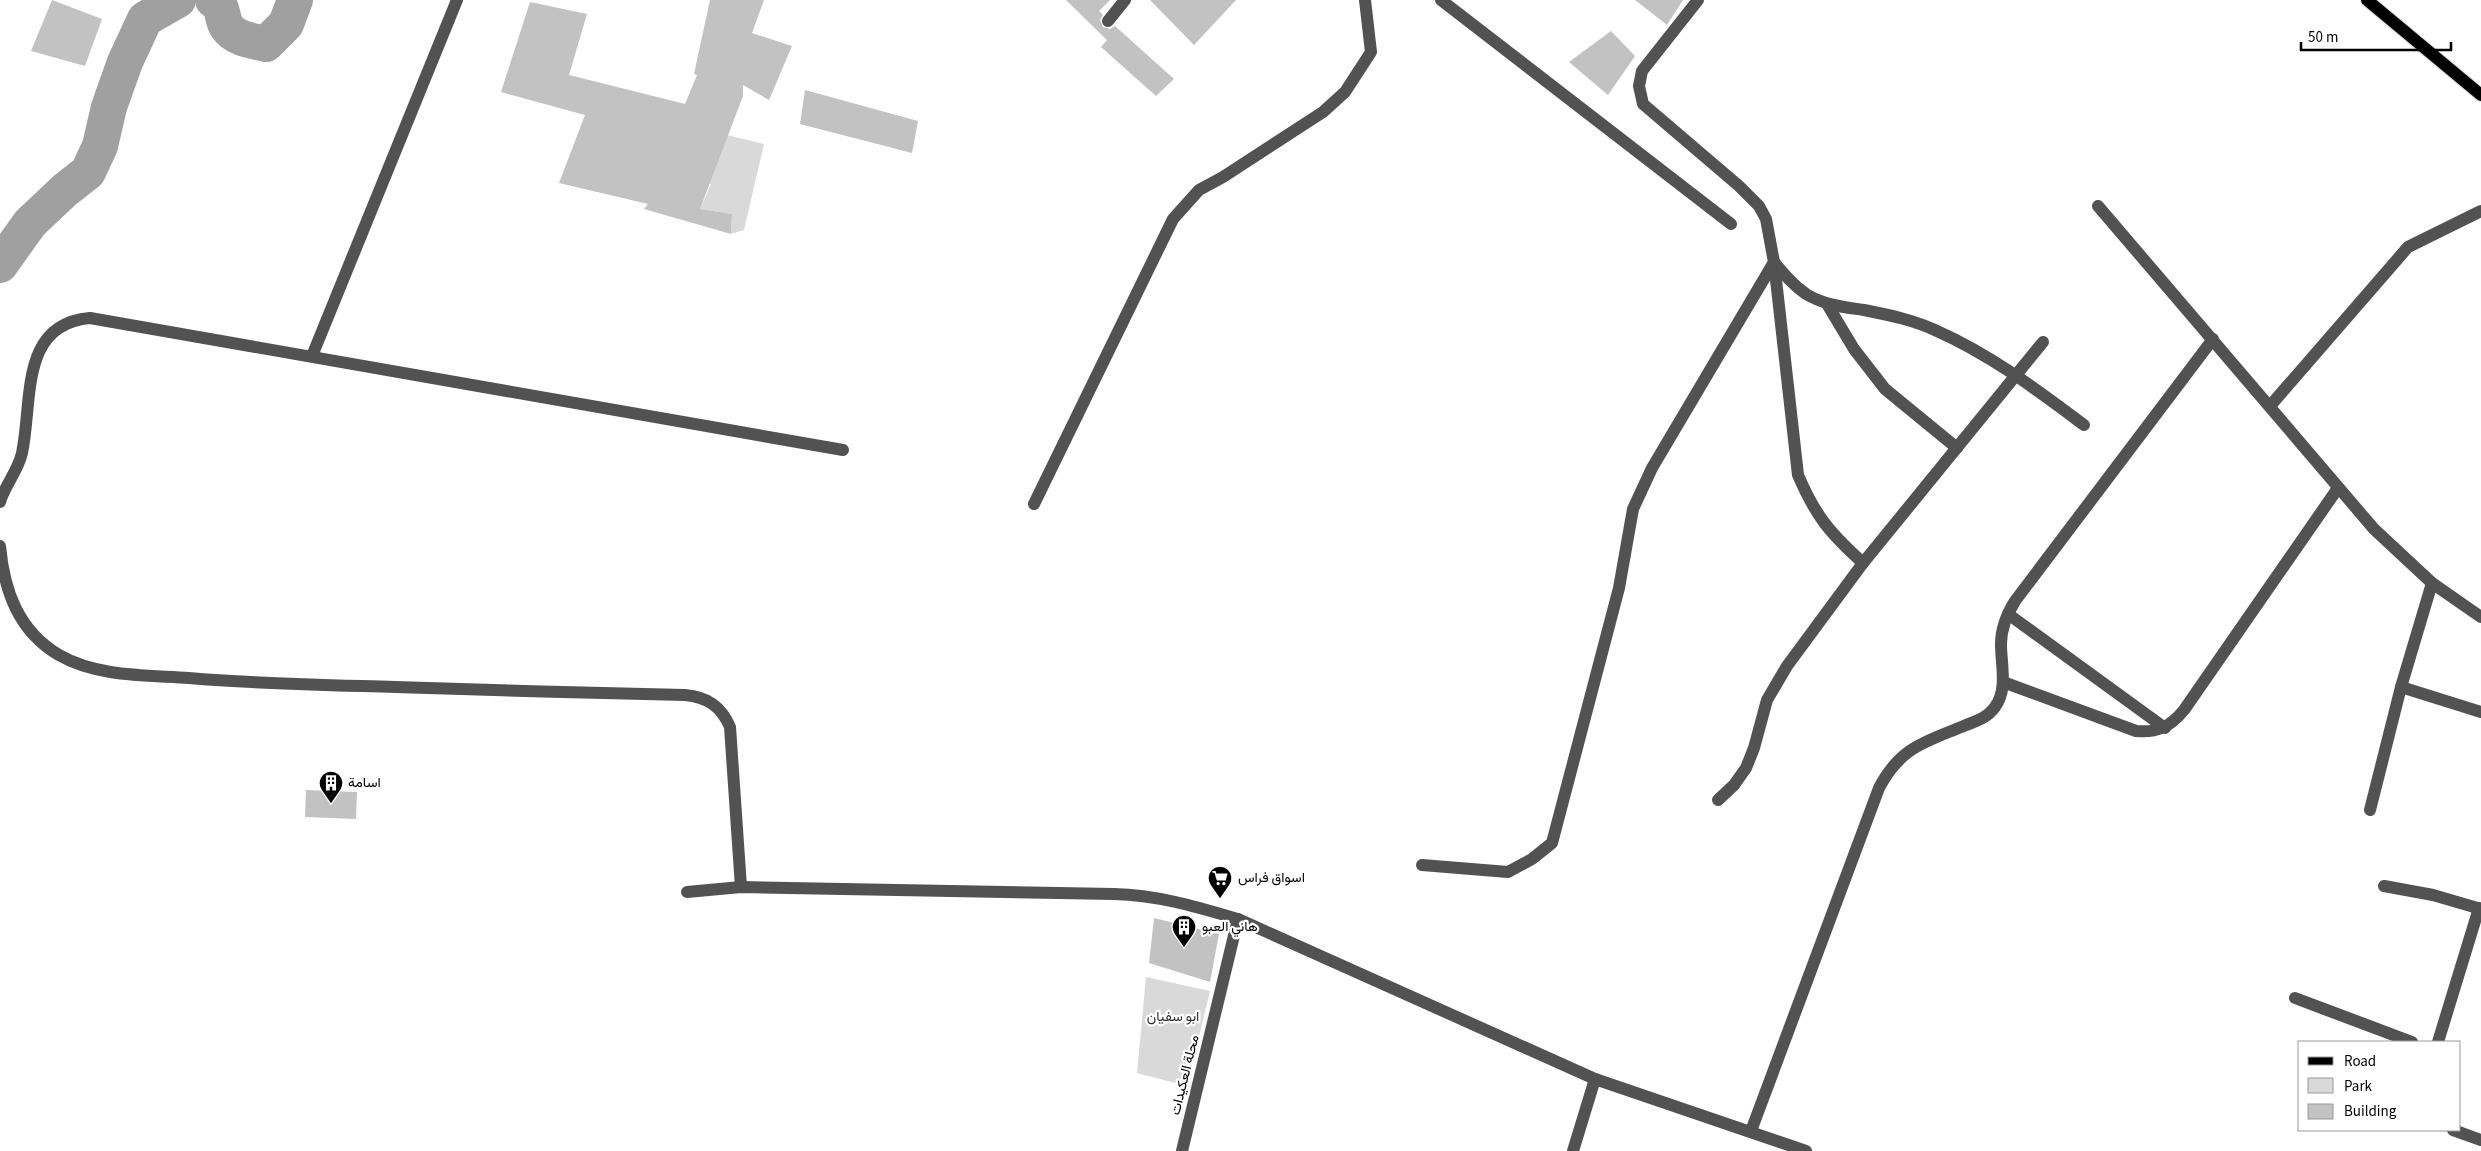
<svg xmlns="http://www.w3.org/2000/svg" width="2481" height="1151" font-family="'Source Sans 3',Vazirmatn,sans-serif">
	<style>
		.green { fill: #d9d9d9 }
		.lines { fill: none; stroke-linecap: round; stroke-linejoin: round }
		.river { stroke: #a0a0a0; stroke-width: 36 }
		.building { fill: #c2c2c2 }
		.major-casing { stroke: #dbdbdb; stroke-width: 14 }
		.minor { stroke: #525252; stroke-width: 12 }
		.major { stroke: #000; stroke-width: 12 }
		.labels { text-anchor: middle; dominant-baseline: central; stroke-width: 4.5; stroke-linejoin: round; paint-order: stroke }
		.poi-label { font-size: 14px; fill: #000; stroke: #fff; text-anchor: start }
		.park-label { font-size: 14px; fill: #303030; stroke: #fff }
		.street-label { font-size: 14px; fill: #000; stroke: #fff }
	</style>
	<rect width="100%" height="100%" fill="#fff"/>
	<!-- green -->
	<g class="green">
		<path d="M727,135L764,144L744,230L731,234L732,214L700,209L711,184L666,173Z"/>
		<path d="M1146,977L1210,991L1187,1086L1137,1073Z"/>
	</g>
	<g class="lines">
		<!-- river -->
		<g class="river">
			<path d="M213,0C226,9 220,16 227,27C235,39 253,41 266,44L286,24L295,0"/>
			<path d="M0,265L30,223L65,190L88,172L100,146L109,107L125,62L145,19L178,0"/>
		</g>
	</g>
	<!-- building -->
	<g class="building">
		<path d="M52,0L102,19L85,66L31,51Z"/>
		<path d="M710,0H764L752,33L792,46L769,100L743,85V96L700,209L732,214L731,234L644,209L648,204L559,183L585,115L501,92L530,2L587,14L569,75L685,104L697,75L694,74Z"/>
		<path d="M1066,0H1110L1099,11L1103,15L1100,20L1103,27L1110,29L1115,26L1174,79L1156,96L1101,47L1107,40Z"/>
		<path d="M1150,0H1236L1194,45Z"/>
		<path d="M1635,0H1683L1667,25Z"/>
		<path d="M1611,31L1635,56L1608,95L1569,62Z"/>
		<path d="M805,90L918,121L912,153L800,124Z"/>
		<path d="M306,790L357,792L356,819L305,817Z"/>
		<path d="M1154,918L1219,934L1210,982L1149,963Z"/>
	</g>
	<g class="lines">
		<defs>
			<path id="major" d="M2367,0L2481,95"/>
		</defs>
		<!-- major casing -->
		<use href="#major" class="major-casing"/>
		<!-- minor -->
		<g class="minor">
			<path d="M1441,0L1731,224"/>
			<path d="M1698,0L1642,71L1639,86L1643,104L1739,186L1759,206L1766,219L1774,262L1798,475C1816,517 1830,533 1863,563"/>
			<path d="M1108,21L1125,0"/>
			<path d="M2098,206L2374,529L2432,583L2481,617"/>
			<path d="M1827,304L1854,349L1885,389L1957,448"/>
			<path d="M312,356L457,0"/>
			<path d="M2270,406L2408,247L2481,211"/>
			<path d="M0,502C5,485 18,471 22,453C33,401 19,324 90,318L843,450"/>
			<path d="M1034,504L1173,219L1199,190L1223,177L1323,112L1345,92L1371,52L1365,0"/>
			<path d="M0,546C4,590 18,631 59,655C97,677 147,675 189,678C258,684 326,685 395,687C492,690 588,693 685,695C707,697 721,706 730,727L741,887"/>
			<path d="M2008,614L2165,728"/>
			<path d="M2003,682L2136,731C2157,733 2170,727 2184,710L2338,488"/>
			<path d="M2401,687L2481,712"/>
			<path d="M1718,800L1734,785L1746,768L1754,748L1767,700L1787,666L1863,563L2043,342"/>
			<path d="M2370,810L2401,687L2432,583"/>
			<path d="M1422,865L1508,872L1532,859L1552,843L1619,588L1633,509L1652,468L1774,262C1784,274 1793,285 1806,294C1824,305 1844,307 1864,310C1889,315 1914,320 1937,331C1991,355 2037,390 2084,425"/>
			<path d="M2384,886L2433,895L2481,909"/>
			<path d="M687,892L741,887L1114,894C1158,895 1197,907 1238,919L1595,1079L1806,1151"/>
			<path d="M2295,998L2412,1042"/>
			<path d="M2438,1042L2479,908"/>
			<path d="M2453,1130L2481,1140"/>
			<path d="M1751,1131L1879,788C1901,746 1926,742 1966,725C1977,721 1988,717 1995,707C2008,689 2001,665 2001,644C2001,628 2007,614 2015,601L2213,339"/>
			<path d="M1182,1151L1238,919"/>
			<path d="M1573,1151L1595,1079"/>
		</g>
		<!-- major -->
		<use href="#major" class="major"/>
	</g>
	<!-- icons -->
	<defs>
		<symbol id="building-pin" viewBox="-11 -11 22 30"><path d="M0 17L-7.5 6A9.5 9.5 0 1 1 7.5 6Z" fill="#000" stroke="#fff"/><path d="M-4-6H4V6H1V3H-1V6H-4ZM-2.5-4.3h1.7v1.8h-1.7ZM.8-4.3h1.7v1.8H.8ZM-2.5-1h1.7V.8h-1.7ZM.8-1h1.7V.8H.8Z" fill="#fff"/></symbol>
		<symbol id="supermarket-pin" viewBox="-11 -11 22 30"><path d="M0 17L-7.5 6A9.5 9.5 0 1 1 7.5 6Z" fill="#000" stroke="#fff"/><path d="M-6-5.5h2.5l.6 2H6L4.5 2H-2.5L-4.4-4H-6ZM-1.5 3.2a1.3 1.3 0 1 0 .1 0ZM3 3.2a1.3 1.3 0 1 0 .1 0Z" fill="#fff"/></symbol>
	</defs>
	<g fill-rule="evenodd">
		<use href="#building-pin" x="317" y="769" width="28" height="38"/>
		<use href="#supermarket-pin" x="1206" y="864" width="28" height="38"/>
		<use href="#building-pin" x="1170" y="913" width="28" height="38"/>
	</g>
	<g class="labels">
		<!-- poi labels -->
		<g class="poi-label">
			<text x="348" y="783">اسامة</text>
			<text x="1238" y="878">اسواق فراس</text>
			<text x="1202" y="927">هاني العبو</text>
		</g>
		<!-- park labels -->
		<g class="park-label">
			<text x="1173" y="1017">ابو سفيان</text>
		</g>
		<!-- street labels -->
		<g class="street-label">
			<text transform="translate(1185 1075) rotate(-76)">محلة العكيدات</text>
		</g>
	</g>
	<!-- legend -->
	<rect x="2298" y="1041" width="162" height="90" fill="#ffffff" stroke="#999999"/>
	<rect x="2308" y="1057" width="25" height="8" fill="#000000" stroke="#999999"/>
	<text x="2344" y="1066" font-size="15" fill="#000000">Road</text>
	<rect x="2308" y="1078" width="25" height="15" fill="#d9d9d9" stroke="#999999"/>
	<text x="2344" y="1091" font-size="15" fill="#000000">Park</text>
	<rect x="2308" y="1104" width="25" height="15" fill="#c2c2c2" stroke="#999999"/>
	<text x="2344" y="1116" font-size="15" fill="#000000">Building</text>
	<!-- scale -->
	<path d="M2301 42v8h150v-8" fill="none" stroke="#000000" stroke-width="2.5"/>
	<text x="2308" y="42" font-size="15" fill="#000000" stroke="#ffffff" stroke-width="4" paint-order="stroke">50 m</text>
</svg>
